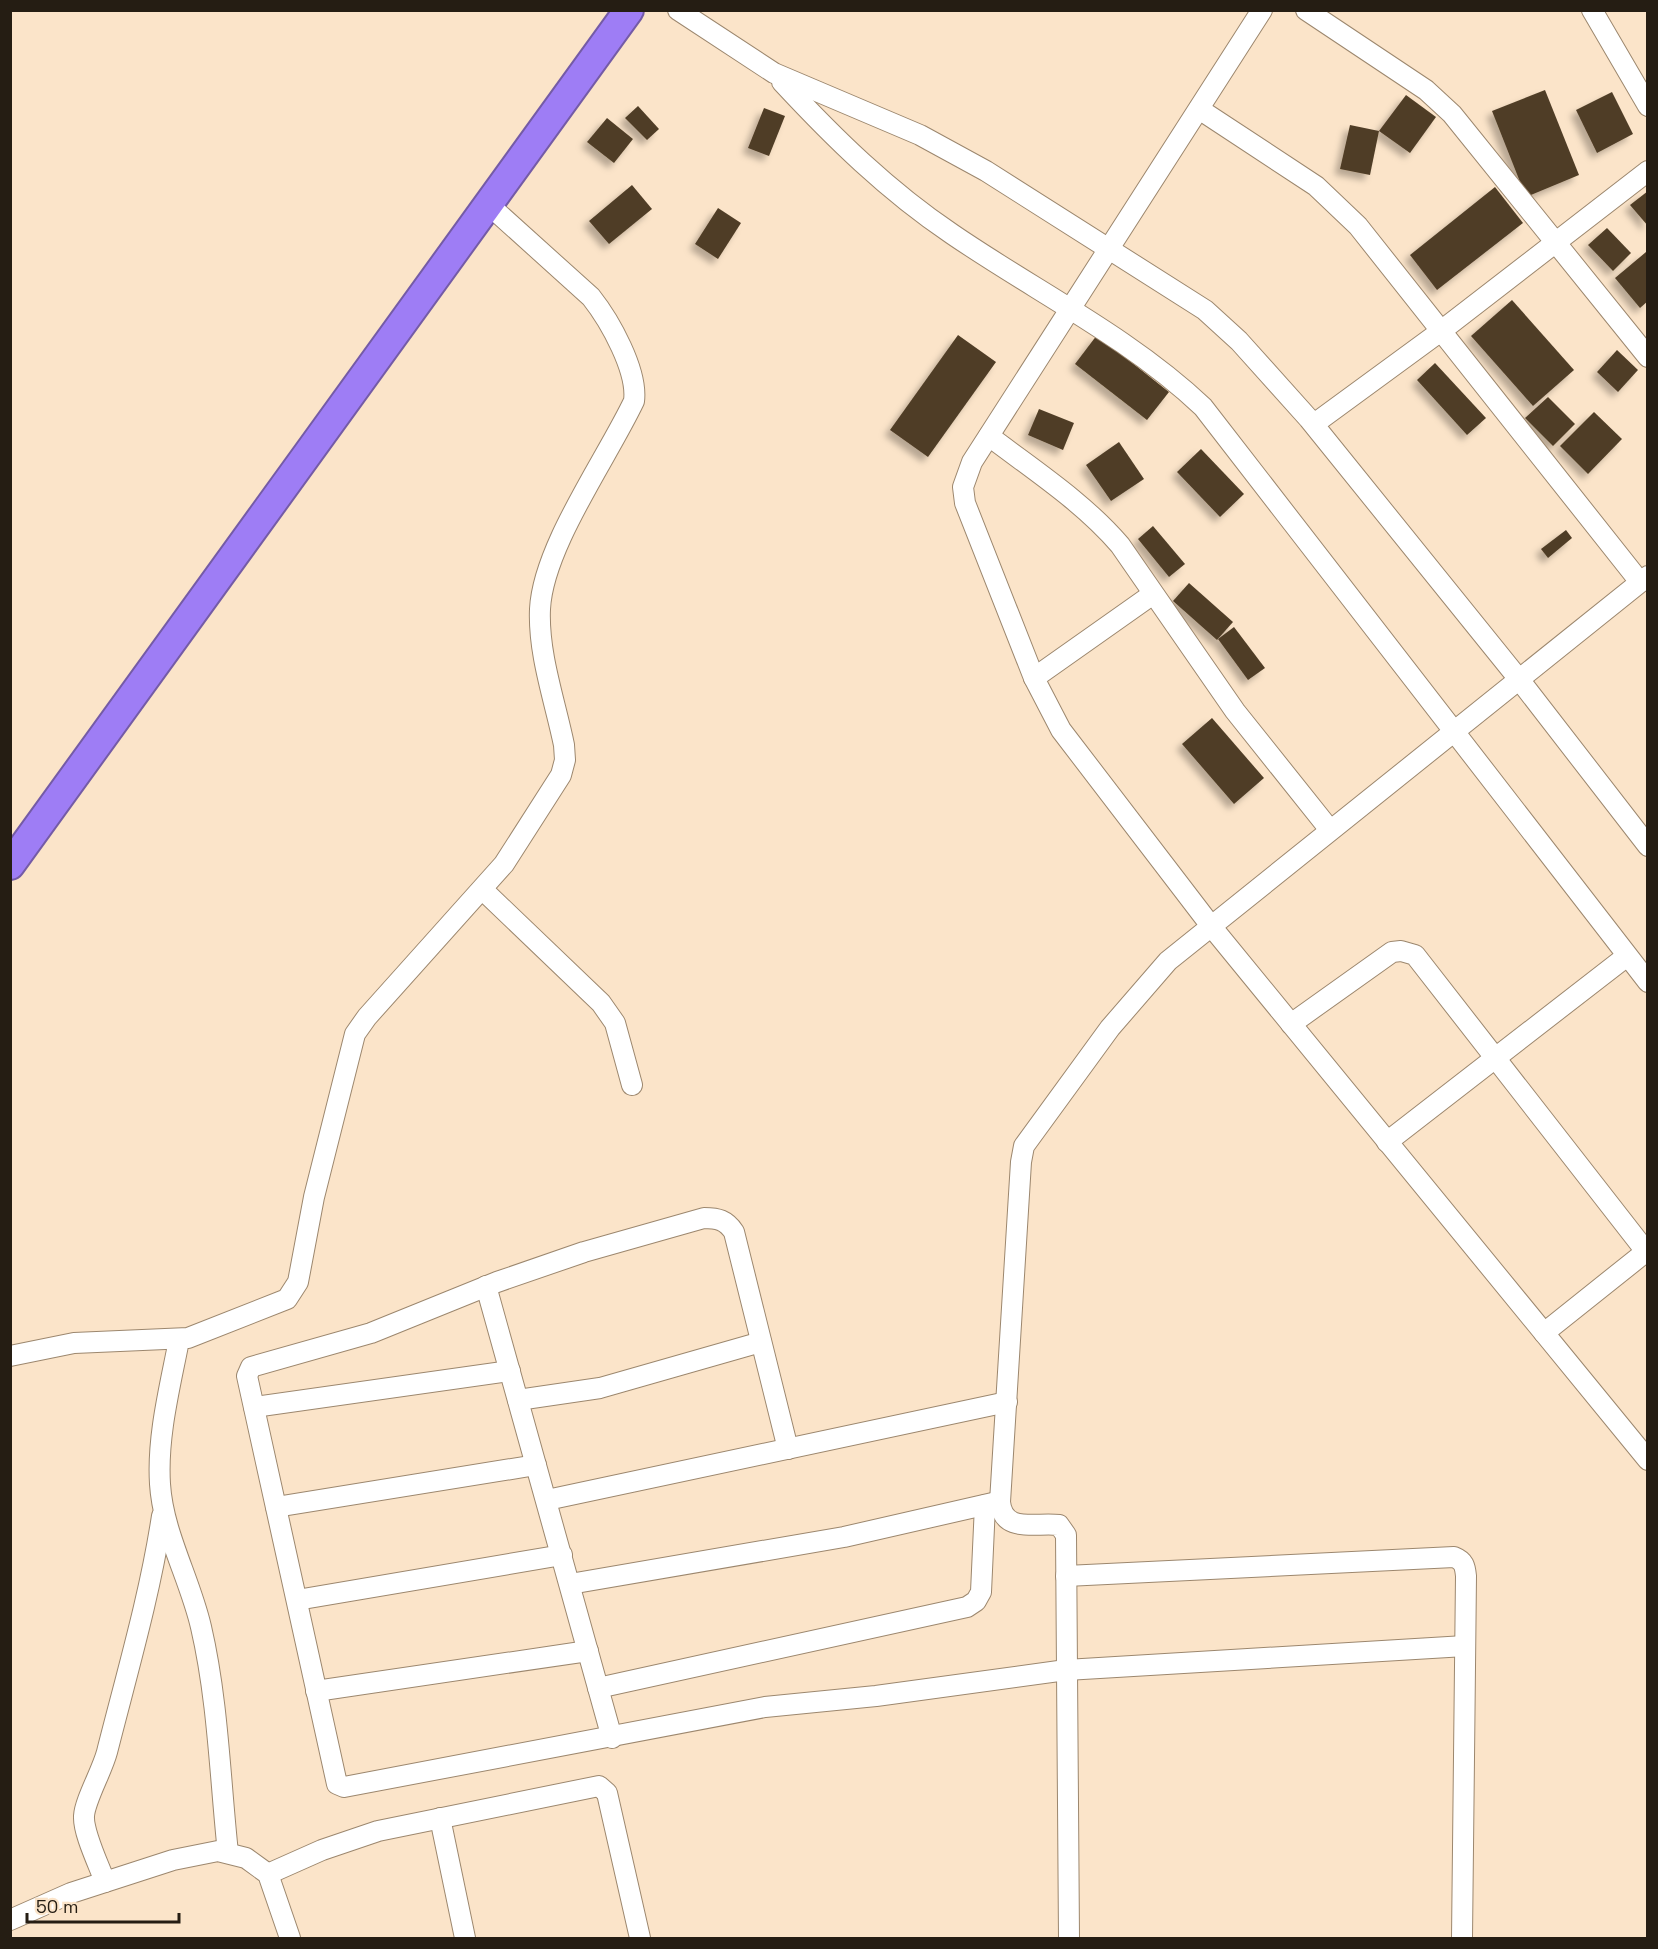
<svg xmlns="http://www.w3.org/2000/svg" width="1658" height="1949" font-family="'Space Grotesk',sans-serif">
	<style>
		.building { fill: #503e27; filter: url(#shadow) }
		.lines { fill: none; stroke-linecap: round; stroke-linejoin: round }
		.minor-casing { stroke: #9c876e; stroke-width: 22 }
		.highway-casing { stroke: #745ba6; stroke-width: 32 }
		.minor { stroke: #fff; stroke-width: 20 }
		.highway { stroke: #9e7df5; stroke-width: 28 }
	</style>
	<defs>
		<filter id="shadow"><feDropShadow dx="-5.5" dy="5.5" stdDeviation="3" flood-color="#0004"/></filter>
	</defs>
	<rect width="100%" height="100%" fill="#fbe4c9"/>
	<!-- building -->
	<g class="building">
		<path d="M1545,90L1579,175L1526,197L1492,111Z"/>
		<path d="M1612,92L1633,134L1597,153L1576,110Z"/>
		<path d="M1406,95L1436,117L1410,153L1379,131Z"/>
		<path d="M638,106L659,129L647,140L625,118Z"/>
		<path d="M764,108L785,116L769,156L748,148Z"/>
		<path d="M607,118L633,139L614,163L587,142Z"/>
		<path d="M1350,125L1379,131L1370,175L1340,169Z"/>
		<path d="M632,185L652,209L609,244L589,221Z"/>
		<path d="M1495,187L1523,223L1437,290L1410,255Z"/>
		<path d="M1648,191V226L1630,205Z"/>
		<path d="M718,208L741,223L718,259L695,244Z"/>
		<path d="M1607,228L1631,253L1613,271L1588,245Z"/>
		<path d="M1646,252L1648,301L1640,308L1615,278Z"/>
		<path d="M1512,300L1574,370L1533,406L1471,336Z"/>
		<path d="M958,335L996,362L928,457L890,430Z"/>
		<path d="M1097,335L1169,392L1147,420L1075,364Z"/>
		<path d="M1617,350L1638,370L1618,392L1597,372Z"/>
		<path d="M1435,363L1486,418L1467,435L1417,380Z"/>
		<path d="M1548,397L1575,424L1553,446L1525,418Z"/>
		<path d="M1039,409L1074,423L1063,450L1028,435Z"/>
		<path d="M1594,412L1622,439L1588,474L1560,446Z"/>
		<path d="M1119,442L1144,479L1111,501L1086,465Z"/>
		<path d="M1201,449L1244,494L1220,517L1177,472Z"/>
		<path d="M1153,526L1185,564L1169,577L1138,539Z"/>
		<path d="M1566,530L1572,538L1548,558L1541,549Z"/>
		<path d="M1189,583L1233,622L1217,640L1173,601Z"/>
		<path d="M1234,627L1265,668L1248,680L1218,639Z"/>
		<path d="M1212,718L1264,778L1234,804L1182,744Z"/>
	</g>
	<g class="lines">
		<defs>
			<g id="minor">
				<path d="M678,10L774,73L920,135L986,171L1205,310L1239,341L1309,419L1518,678L1648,846"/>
				<path d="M1262,10L972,462L963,487L965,503L1034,678L1061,730L1211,926L1648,1460"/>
				<path d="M1306,10L1426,90L1452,114L1648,357"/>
				<path d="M1592,10L1648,106"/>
				<path d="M782,82C834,138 888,191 952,234C1035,291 1129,337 1203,407L1648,982"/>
				<path d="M1199,109L1316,186L1358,226L1640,582"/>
				<path d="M1314,424L1441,331L1648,171"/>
				<path d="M989,436C1035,471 1083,502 1120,545L1235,711L1330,830"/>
				<path d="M1034,678L1153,594"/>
				<path d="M483,890L601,1003L615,1023L632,1085"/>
				<path d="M1291,1024L1392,952L1401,951L1415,955L1648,1254"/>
				<path d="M1387,1142L1627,956"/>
				<path d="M486,1286L612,1738"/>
				<path d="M1544,1333L1648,1250"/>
				<path d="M179,1340C170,1387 157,1436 160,1484C163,1533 190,1579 201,1627C218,1700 220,1778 228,1853"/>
				<path d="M10,1356L74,1343L188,1338L287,1299L298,1282L314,1197L355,1034L367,1017L504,864L561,775L565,760L564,745C555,701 538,654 540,609C543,547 606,460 634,401C638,371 610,321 591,297L489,205"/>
				<path d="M518,1400L600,1388L761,1342"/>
				<path d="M254,1407L510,1371"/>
				<path d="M788,1449L734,1232C726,1220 718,1218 704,1218L584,1252L497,1282L371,1333L251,1367L247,1376L337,1784L344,1787L765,1707L876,1696L1066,1670L1465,1646"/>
				<path d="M547,1500L1007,1402"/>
				<path d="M276,1507L536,1465"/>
				<path d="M1066,1576L1454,1557C1464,1561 1465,1566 1466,1576L1462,1938"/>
				<path d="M570,1584L844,1537L997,1502"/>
				<path d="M297,1600L562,1555"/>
				<path d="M598,1688L967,1607L976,1601L981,1592L985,1505"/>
				<path d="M316,1691L588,1651"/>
				<path d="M440,1818L465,1938"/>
				<path d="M268,1874L322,1850L378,1831L599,1786L607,1793L640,1938"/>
				<path d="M105,1882C99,1865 83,1833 84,1816C85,1800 102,1771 107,1752C127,1673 150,1595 162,1516"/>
				<path d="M10,1920L71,1893L173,1860L218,1851L246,1858L268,1874L290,1938"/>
				<path d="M1069,1938L1066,1535L1059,1525C1036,1522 1003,1534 1000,1502L1021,1162L1024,1146L1110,1028L1168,961L1648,576"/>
			</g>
			<path id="highway" d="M10,865L629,10"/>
		</defs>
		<!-- minor casing -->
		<use href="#minor" class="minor-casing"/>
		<!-- highway casing -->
		<use href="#highway" class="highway-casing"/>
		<!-- minor -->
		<use href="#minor" class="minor"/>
		<!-- highway -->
		<use href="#highway" class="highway"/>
	</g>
	<!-- border -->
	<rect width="1658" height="1949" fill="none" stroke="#251d13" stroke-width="24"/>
	<!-- scale -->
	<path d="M27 1913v9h152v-9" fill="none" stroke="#251d13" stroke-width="3"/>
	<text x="36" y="1913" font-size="18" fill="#251d13" stroke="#fbe4c9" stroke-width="4.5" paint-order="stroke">50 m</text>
</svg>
